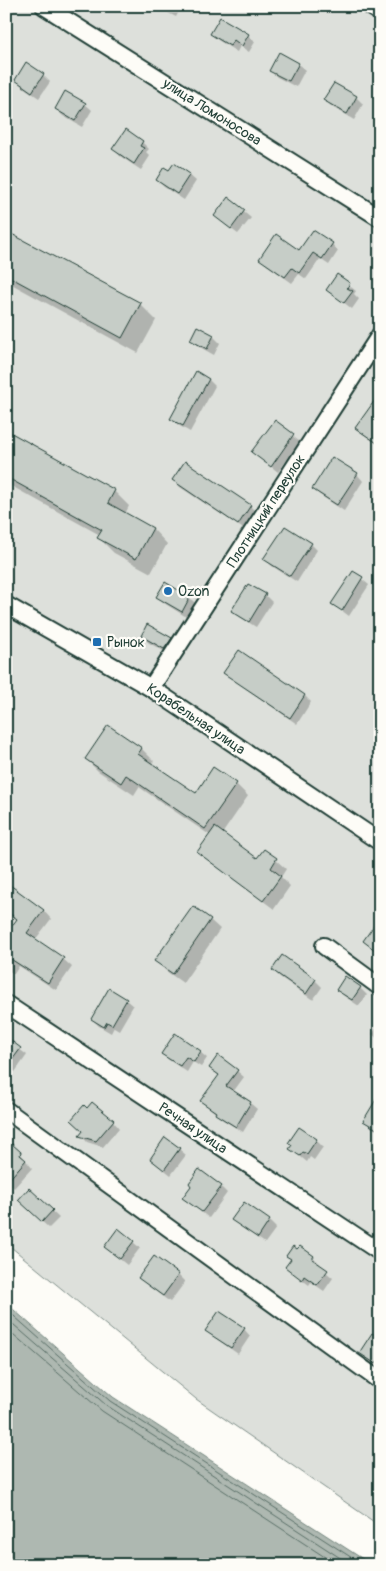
<svg xmlns="http://www.w3.org/2000/svg" width="386" height="1571" font-family="Pangolin,sans-serif">
	<style>
		.green { fill: #dde0db; stroke: #7e8e88 }
		.water { fill: #aeb8b1; stroke: #75877f }
		.shadow { fill: #0003 }
		.lines { fill: none; stroke-linecap: round; stroke-linejoin: round }
		.shore { stroke: #586e66; stroke-width: 1 }
		.building { fill: #c6cdc7; stroke: #1f3d34 }
		.lane-casing { stroke: #1f3d34; stroke-width: 12 }
		.street-casing { stroke: #1f3d34; stroke-width: 20 }
		.lane { stroke: #fdfcf7; stroke-width: 9 }
		.street { stroke: #fdfcf7; stroke-width: 16 }
		.poi-dot { fill: #1f6fb2; stroke: #fdfcf7; stroke-width: 2 }
		.labels { text-anchor: middle; dominant-baseline: central; stroke-width: 4.5; stroke-linejoin: round; paint-order: stroke }
		.street-label { font-size: 14px; fill: #1f3d34; stroke: #fdfcf7 }
		.poi-label { font-size: 14px; fill: #1f3d34; stroke: #fdfcf7; text-anchor: start }
	</style>
	<rect width="100%" height="100%" fill="#fdfcf7"/>
	<filter id="ink" filterUnits="userSpaceOnUse"><feTurbulence type="fractalNoise" baseFrequency=".02" numOctaves="2"/><feDisplacementMap in="SourceGraphic" scale="10" xChannelSelector="R" yChannelSelector="G"/><feConvolveMatrix kernelMatrix="1 2 1 2 8 2 1 2 1" color-interpolation-filters="sRGB"/></filter>
	<g filter="url(#ink)">
		<!-- green -->
		<path class="green" d="M6,6H380V1526L196,1399L6,1243Z"/>
		<!-- water -->
		<path class="water" d="M6,1303L113,1397L372,1565H6Z"/>
		<!-- shadow -->
		<g class="shadow">
			<path d="M155,6H182L176,17Z"/>
			<path d="M221,18L248,35L255,42L249,52L240,46L237,52L218,40L211,34Z"/>
			<path d="M298,64L305,70L296,87L277,77L270,70Z"/>
			<path d="M43,75L50,82L39,98L23,87L16,80Z"/>
			<path d="M334,84L356,97L363,104L354,120L332,107L325,100Z"/>
			<path d="M85,104L92,110L82,127L63,116L56,109Z"/>
			<path d="M142,142L149,149L146,152L150,156L141,170L120,156L114,149Z"/>
			<path d="M170,172L189,175L196,181L184,200L164,187L157,180Z"/>
			<path d="M228,199L251,218L238,234L222,222Z"/>
			<path d="M6,232L140,304L156,320L138,353L6,281Z"/>
			<path d="M332,244L338,251L329,265L320,259L306,279L299,274L292,283L267,265L260,258Z"/>
			<path d="M337,276L356,291L354,294L359,299L352,309L328,290Z"/>
			<path d="M198,328L213,336L220,343L214,355L198,346L192,340Z"/>
			<path d="M209,380L215,386L190,432L178,425L172,419Z"/>
			<path d="M380,398V446L363,434L357,428Z"/>
			<path d="M275,422L300,442L278,472L253,452Z"/>
			<path d="M6,431L114,491L129,506L125,514L153,529L167,544L151,573L114,553L99,538L100,535L6,483Z"/>
			<path d="M185,463L250,506L257,513L245,530L180,487L174,480Z"/>
			<path d="M357,474L363,481L344,511L320,495L313,489Z"/>
			<path d="M311,544L317,550L297,582L272,566L265,559Z"/>
			<path d="M353,572L369,585L349,616L333,604Z"/>
			<path d="M265,595L272,602L256,627L240,617L233,611Z"/>
			<path d="M158,597L190,598L196,604L188,618L164,603Z"/>
			<path d="M142,636L171,639L177,645L171,655L149,643Z"/>
			<path d="M225,673L305,696L311,702L297,724L232,679Z"/>
			<path d="M108,726L142,749L154,761L151,764L196,795L236,784L248,796L222,834L257,860L265,850L286,869L281,877L290,886L274,909L209,861L199,852L211,836L139,787L134,795L98,771L86,759Z"/>
			<path d="M6,883L43,910L51,919L35,940L63,959L72,967L56,990L19,966L14,974L6,969V936L18,920L6,912Z"/>
			<path d="M210,920L220,929L183,983L166,971L156,961Z"/>
			<path d="M282,957L315,980L322,987L313,1000L280,977L273,970Z"/>
			<path d="M345,978L360,988L367,995L359,1006L344,996L338,989Z"/>
			<path d="M126,1000L133,1006L119,1030L114,1027L111,1033L99,1026L92,1019Z"/>
			<path d="M380,1023V1041L372,1034Z"/>
			<path d="M6,1039L27,1055L15,1072L6,1065Z"/>
			<path d="M200,1052L207,1058L201,1067L193,1062L187,1072L169,1060L163,1054Z"/>
			<path d="M210,1068L237,1071L244,1077L233,1092L250,1103L257,1109L243,1132L223,1120L202,1101L219,1076Z"/>
			<path d="M380,1096V1132L371,1127L364,1120Z"/>
			<path d="M113,1121L119,1128L103,1147L87,1142L81,1135Z"/>
			<path d="M316,1140L323,1147L314,1160L310,1157L307,1162L291,1149L293,1146L290,1143Z"/>
			<path d="M6,1145L20,1153L32,1168L14,1188L8,1182L6,1183Z"/>
			<path d="M179,1149L186,1155L171,1175L151,1159Z"/>
			<path d="M192,1186L221,1187L227,1193L209,1218L183,1198Z"/>
			<path d="M29,1190L59,1218L49,1228L26,1207Z"/>
			<path d="M233,1219L269,1221L276,1228L265,1243L240,1226Z"/>
			<path d="M133,1242L140,1248L127,1265L112,1253Z"/>
			<path d="M300,1248L313,1257L320,1264L319,1266L333,1278L324,1291L311,1282L309,1285L286,1267L292,1260L288,1256L298,1251Z"/>
			<path d="M154,1258L178,1275L185,1282L170,1302L147,1285L140,1278Z"/>
			<path d="M244,1329L250,1336L238,1354L214,1337L207,1331Z"/>
			<path d="M380,1339V1368L367,1360L360,1353Z"/>
		</g>
		<g class="lines">
			<!-- shore -->
			<g class="shore">
				<path d="M6,1309L110,1401L363,1565"/>
				<path d="M6,1318L106,1405L351,1565"/>
				<path d="M6,1328L102,1411L337,1565"/>
			</g>
		</g>
		<!-- building -->
		<g class="building">
			<path d="M220,17L249,34L242,46L234,40L230,46L210,34Z"/>
			<path d="M279,52L299,63L289,81L269,71Z"/>
			<path d="M26,62L44,74L32,92L15,80Z"/>
			<path d="M334,83L357,96L347,114L323,100Z"/>
			<path d="M65,91L86,103L75,121L55,109Z"/>
			<path d="M126,129L143,141L140,146L144,148L134,164L112,149Z"/>
			<path d="M174,163L190,174L177,194L156,180L164,167L169,170Z"/>
			<path d="M228,197L245,210L231,229L214,216Z"/>
			<path d="M313,230L333,243L322,259L313,253L299,273L292,268L285,277L259,259L276,234L299,250Z"/>
			<path d="M6,231L141,303L122,338L6,275Z"/>
			<path d="M337,274L350,283L347,288L353,291L344,303L326,290Z"/>
			<path d="M197,326L214,335L207,349L190,340Z"/>
			<path d="M196,371L209,379L183,426L170,419Z"/>
			<path d="M380,393V445L355,428Z"/>
			<path d="M275,420L294,434L271,467L251,452Z"/>
			<path d="M6,430L115,490L108,503L153,528L136,559L97,538L102,530L6,477Z"/>
			<path d="M332,457L358,473L337,505L312,489Z"/>
			<path d="M185,461L251,505L238,525L172,480Z"/>
			<path d="M285,526L312,543L290,576L263,559Z"/>
			<path d="M353,571L363,577L342,611L331,604Z"/>
			<path d="M165,582L190,597L182,612L156,597Z"/>
			<path d="M248,584L266,594L249,622L231,611Z"/>
			<path d="M147,624L172,638L164,649L141,636Z"/>
			<path d="M239,650L305,695L290,718L223,673Z"/>
			<path d="M108,725L142,748L138,754L196,793L213,767L237,783L205,829L126,775L121,783L85,759Z"/>
			<path d="M215,827L257,858L264,849L277,858L271,868L281,876L263,901L197,852Z"/>
			<path d="M6,882L44,910L27,933L64,958L48,983L6,956V934L17,919L6,911Z"/>
			<path d="M193,906L211,919L173,974L154,961Z"/>
			<path d="M380,917V954L363,941Z"/>
			<path d="M282,955L316,979L306,994L272,970Z"/>
			<path d="M345,976L361,987L352,1000L336,990Z"/>
			<path d="M109,988L127,999L112,1025L107,1022L104,1027L91,1019Z"/>
			<path d="M175,1033L201,1051L194,1062L186,1057L180,1066L161,1054Z"/>
			<path d="M6,1037L21,1048L6,1068Z"/>
			<path d="M218,1055L238,1070L226,1086L251,1102L236,1127L215,1114L216,1112L200,1101L219,1075L209,1068Z"/>
			<path d="M380,1093V1131L363,1121Z"/>
			<path d="M92,1102L114,1120L96,1141L79,1136L83,1131L71,1120L84,1105L87,1108Z"/>
			<path d="M299,1127L317,1139L307,1154L303,1152L300,1156L289,1149L292,1145L288,1143Z"/>
			<path d="M165,1137L180,1148L164,1170L150,1159Z"/>
			<path d="M12,1144L21,1152L20,1155L26,1160L6,1183V1151Z"/>
			<path d="M199,1169L222,1186L202,1212L182,1198L191,1186L189,1183Z"/>
			<path d="M29,1188L53,1210L42,1222L18,1200Z"/>
			<path d="M244,1202L270,1220L258,1238L231,1220Z"/>
			<path d="M118,1228L134,1241L120,1259L104,1247Z"/>
			<path d="M293,1246L297,1249L300,1246L314,1256L312,1259L328,1270L317,1285L304,1276L302,1280L285,1267L291,1259L286,1256Z"/>
			<path d="M154,1256L179,1274L163,1296L138,1278Z"/>
			<path d="M219,1311L245,1328L231,1348L205,1331Z"/>
			<path d="M372,1333L380,1338V1357L376,1364L359,1353Z"/>
		</g>
		<g class="lines">
			<defs>
				<path id="lane" d="M363,6L380,17"/>
				<g id="street">
					<path d="M44,6L380,218"/>
					<path d="M6,605L151,688L380,842"/>
					<path d="M151,688L380,335"/>
					<path d="M324,946L380,987"/>
					<path d="M6,1004L380,1252"/>
					<path d="M6,1110L380,1381"/>
				</g>
			</defs>
			<!-- lane casing -->
			<use href="#lane" class="lane-casing"/>
			<!-- street casing -->
			<use href="#street" class="street-casing"/>
			<!-- lane -->
			<use href="#lane" class="lane"/>
			<!-- street -->
			<use href="#street" class="street"/>
		</g>
	</g>
	<!-- markers -->
	<g class="poi-dot">
		<circle cx="168" cy="591" r="5"/>
		<rect x="92" y="637" width="10" height="10" rx="2.5"/>
	</g>
	<g class="labels">
		<!-- street labels -->
		<g class="street-label">
			<text transform="translate(212 112) rotate(32)">улица Ломоносова</text>
			<text transform="translate(266 511) rotate(-57)">Плотницкий переулок</text>
			<text transform="translate(196 719) rotate(34)">Корабельная улица</text>
			<text transform="translate(193 1128) rotate(34)">Речная улица</text>
		</g>
		<!-- poi labels -->
		<g class="poi-label">
			<text x="178" y="591">Ozon</text>
			<text x="107" y="642">Рынок</text>
		</g>
	</g>
	<!-- margin -->
	<rect width="386" height="1571" fill="none" stroke="#fdfcf7" stroke-width="25"/>
	<rect x="12" y="12" width="361" height="1546" fill="none" stroke="#1f3d34" stroke-width="2" filter="url(#ink)"/>
</svg>
